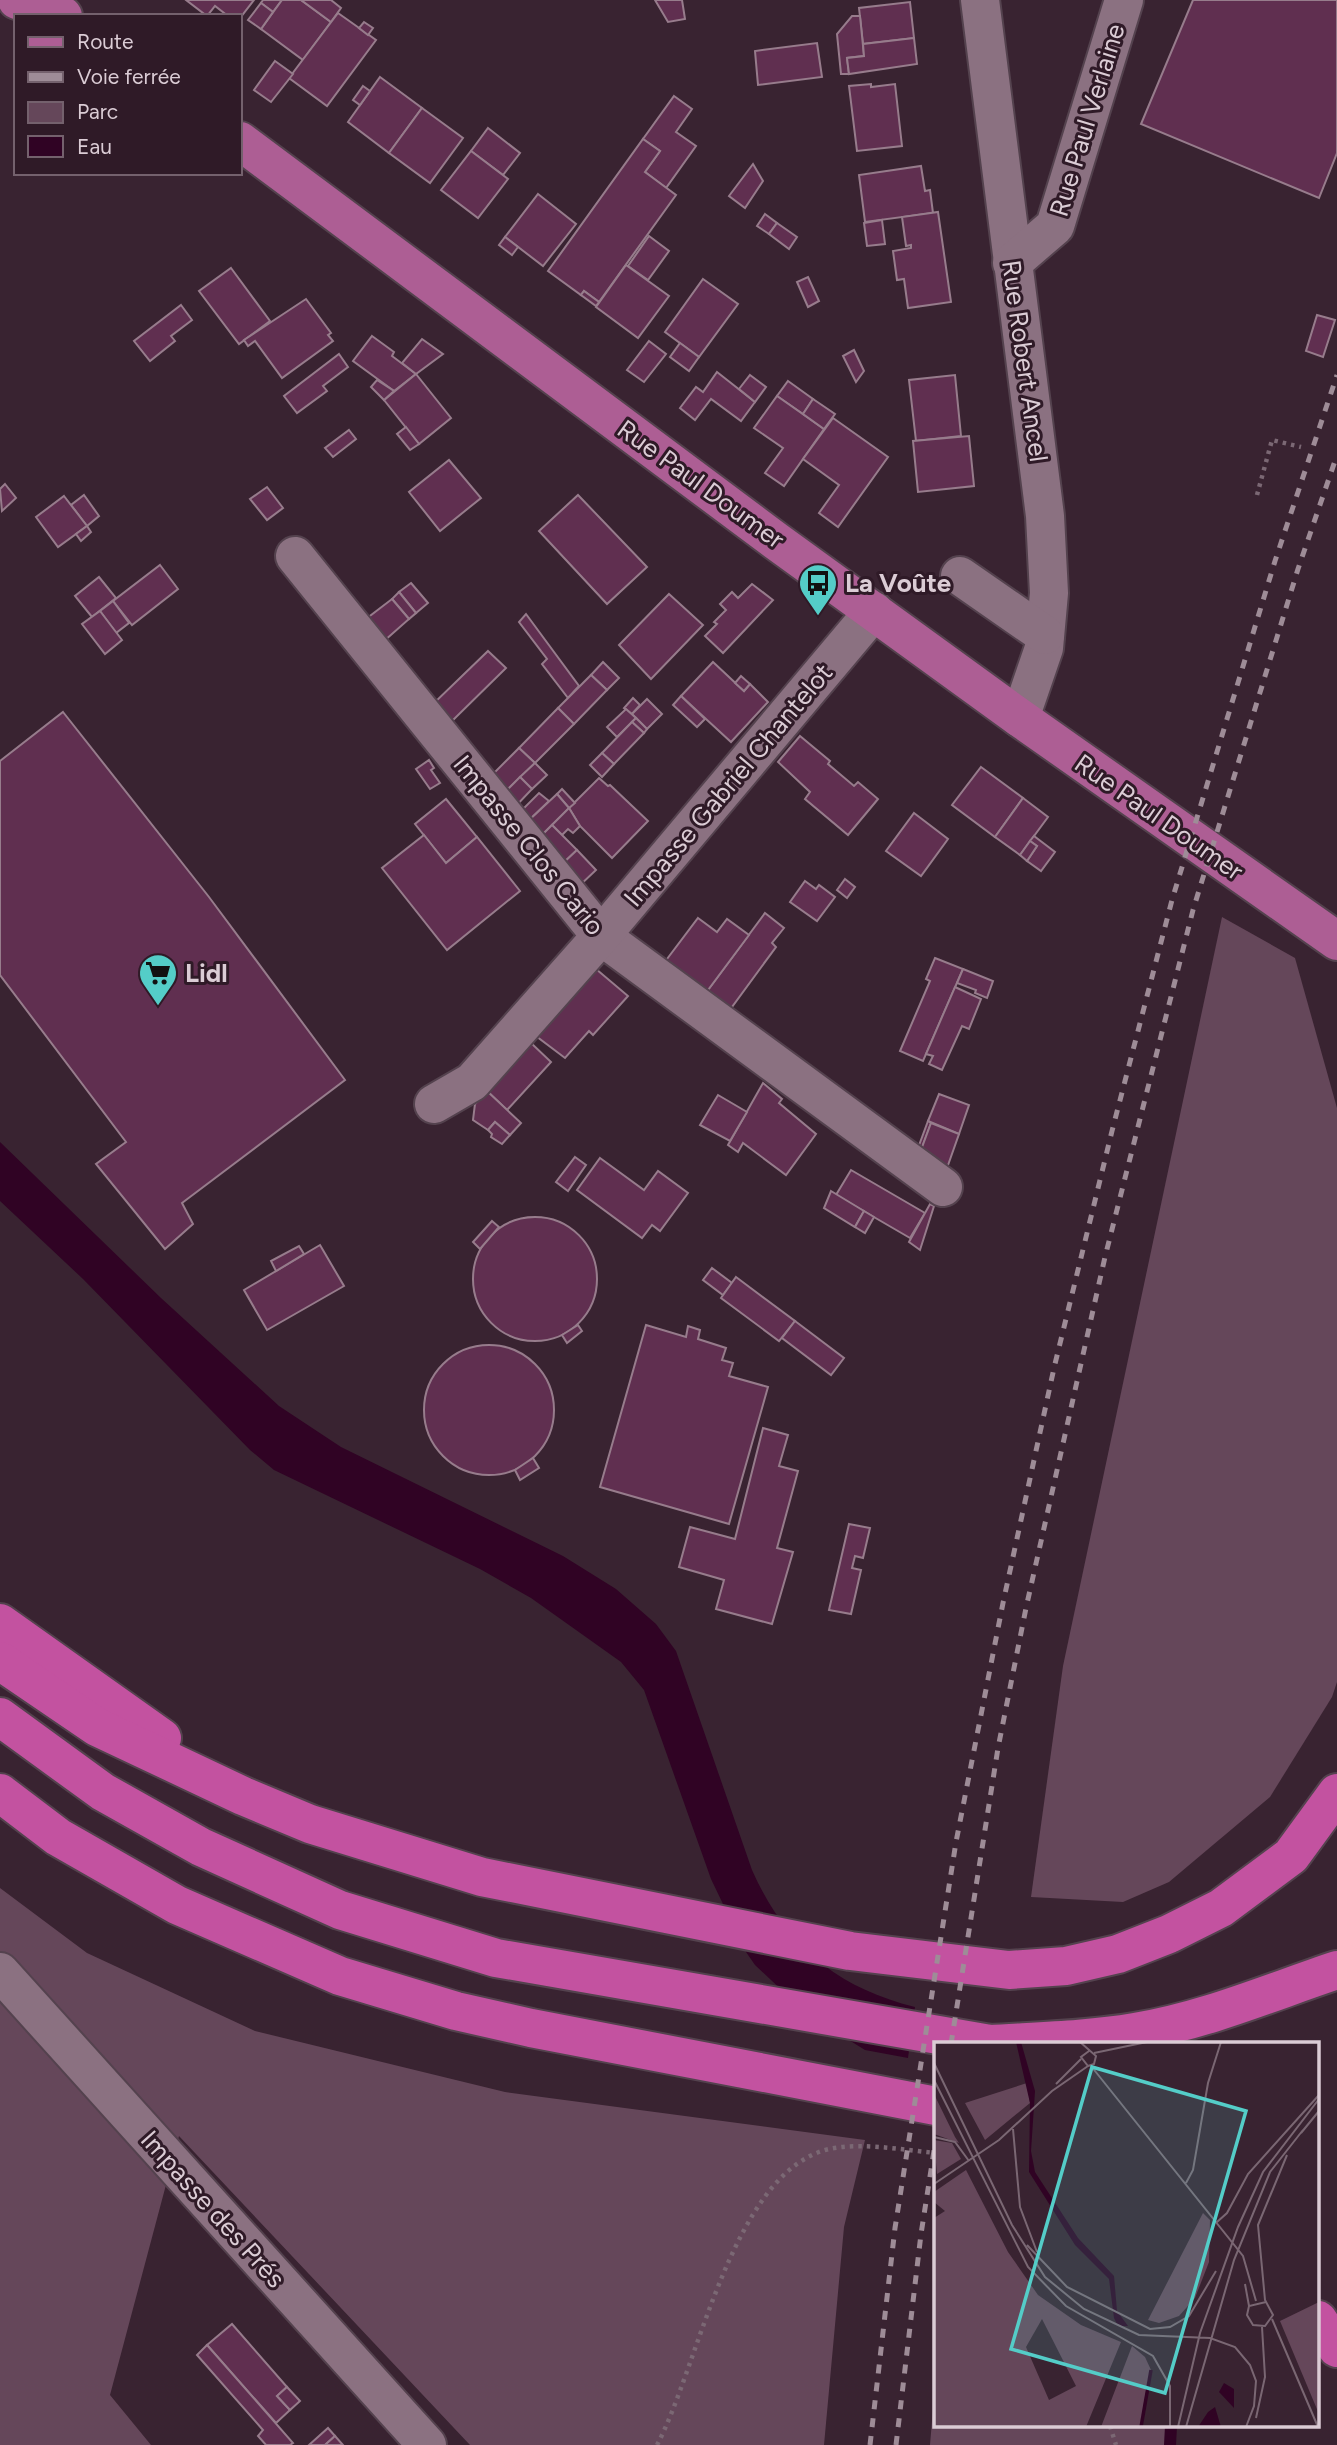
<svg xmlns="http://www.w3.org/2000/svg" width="1337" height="2445" font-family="Figtree,sans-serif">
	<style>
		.green { fill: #65475a }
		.water { fill: #300324 }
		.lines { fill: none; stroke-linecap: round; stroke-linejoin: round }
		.stream { stroke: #300324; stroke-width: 12 }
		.building { fill: #602f50; stroke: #977c8c; stroke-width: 2 }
		.minor-casing { stroke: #54424e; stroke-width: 42 }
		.major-casing { stroke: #54424e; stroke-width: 42 }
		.highway-casing { stroke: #54424e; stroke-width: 42 }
		.path { stroke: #7b6874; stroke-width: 4.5; stroke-dasharray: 3.5 5; stroke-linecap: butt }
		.minor { stroke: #8b7181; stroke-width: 38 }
		.major { stroke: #ad5e94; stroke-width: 38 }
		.highway { stroke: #c352a0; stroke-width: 38 }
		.rail { stroke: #9e8c97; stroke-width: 5; stroke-dasharray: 9 9; stroke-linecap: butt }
		.labels { text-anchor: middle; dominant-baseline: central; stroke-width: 6; stroke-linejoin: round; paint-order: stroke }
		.street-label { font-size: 26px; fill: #dbccd5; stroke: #2f1a27 }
		.poi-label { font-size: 26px; font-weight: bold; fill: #dbccd5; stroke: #2f1a27; text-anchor: start }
		.inset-river { fill: none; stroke: #300324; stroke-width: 3.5 }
		.inset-road { fill: none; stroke: #7a6773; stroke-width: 2 }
		.view { fill: #54cdc8; fill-opacity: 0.15; stroke: #54cdc8; stroke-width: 3.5 }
		.inset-edge { fill: none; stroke: #dbccd5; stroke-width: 3.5 }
	</style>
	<rect width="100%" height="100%" fill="#392331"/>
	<!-- green -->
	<g class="green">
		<path d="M1222,917L1295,958L1337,1108V1682L1332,1697L1270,1797L1169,1882L1123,1902L1031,1897L1063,1666Z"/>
		<path d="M0,1888L87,1953L255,2031L505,2092L865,2140L844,2227L824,2445H470L179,2136L110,2395L151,2445H0Z"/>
		<path d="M936,2372V2426H1171L1170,2445H930Z"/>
	</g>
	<!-- water -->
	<path class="water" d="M0,1142L161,1298L279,1406L341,1447L563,1556L616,1589L656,1624L676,1651L752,1870C785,1944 835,1987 915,2007L908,2058L865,2050L807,2014L755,1965L746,1952L711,1879L644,1690L621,1662L531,1598L480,1569L274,1470L250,1450L83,1279L0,1201Z"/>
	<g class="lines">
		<!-- stream -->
		<path class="stream" d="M1170,2445L1171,2426"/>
	</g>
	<!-- building -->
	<g class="building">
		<path d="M186,0H254L240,18V16H228L215,6L207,16Z"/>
		<path d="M263,0H282L273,12L261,3Z"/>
		<path d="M282,0H301L331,22L303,60L261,29Z"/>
		<path d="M301,0H331L341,8L331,22Z"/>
		<path d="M655,0H682L685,19L668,22Z"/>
		<path d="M1193,0H1337V153L1319,198L1141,124Z"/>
		<path d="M910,2L914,38L863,44L859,8Z"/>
		<path d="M261,3L273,12L261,29L248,20Z"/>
		<path d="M338,13L376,40L327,106L289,78Z"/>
		<path d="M852,16H860L864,56L847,58L849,74H841L837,34Z"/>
		<path d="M364,22L373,28L368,35L359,28Z"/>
		<path d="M914,38L917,64L849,74L847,58L864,56L863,44Z"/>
		<path d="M817,43L822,77L758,85L755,51Z"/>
		<path d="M275,61L293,74L271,102L254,90Z"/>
		<path d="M380,77L422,108L389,153L348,122Z"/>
		<path d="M871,84V87L895,84L902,146L857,151L849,86Z"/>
		<path d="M363,86L370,91L360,105L353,100Z"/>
		<path d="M674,96L692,109L676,132L696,146L666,188L645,172L660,151L643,139Z"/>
		<path d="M422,108L463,138L430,183L389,153Z"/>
		<path d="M488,128L520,153L503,175L471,151Z"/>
		<path d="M643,139L660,151L645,172L676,195L599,302L584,291L581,295L548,271Z"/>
		<path d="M471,151L508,179L478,218L441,190Z"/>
		<path d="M753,164L763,181L745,208L729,196Z"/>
		<path d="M921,166L925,191L930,190L933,213L865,222L859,175Z"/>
		<path d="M538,194L576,224L543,266L505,237Z"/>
		<path d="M938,212L951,302L908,308L904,279L897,280L893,251L911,248V245L906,246L902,217Z"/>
		<path d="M765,214L777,223L769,234L757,226Z"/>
		<path d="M882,220L885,244L867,246L864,223Z"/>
		<path d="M777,223L797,237L789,249L769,234Z"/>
		<path d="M649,236L669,251L648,280L628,266Z"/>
		<path d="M505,237L518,247L512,255L499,245Z"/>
		<path d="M626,265L669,296L638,338L596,307Z"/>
		<path d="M231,268L270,321L239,344L199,291Z"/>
		<path d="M808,277L819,301L808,307L797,282Z"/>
		<path d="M703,279L738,304L699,357L665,332Z"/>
		<path d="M584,291L599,302L596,306L581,295Z"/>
		<path d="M306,299L331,333L328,335L333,341L282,378L255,341L248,346L244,340Z"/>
		<path d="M181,305L192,320L171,336L175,341L150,361L134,341Z"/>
		<path d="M1317,315L1335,320L1323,357L1306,351Z"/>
		<path d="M372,336L394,352L392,356L416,374L394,391L353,361Z"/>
		<path d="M422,339L443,354L416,374L402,363Z"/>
		<path d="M649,341L666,354L644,382L627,370Z"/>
		<path d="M680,343L699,357L689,371L670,357Z"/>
		<path d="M854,350L864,371L856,382L843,356Z"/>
		<path d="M339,354L348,367L323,386L327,391L297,413L284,396Z"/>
		<path d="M717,372L755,402L741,421L711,399L695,420L680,408L696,387L703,392Z"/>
		<path d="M416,374L451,418L419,444L384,400Z"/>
		<path d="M750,375L766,387L755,402L739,389Z"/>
		<path d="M955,375L961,436L916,441L909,380Z"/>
		<path d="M377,380L394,391L384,400L371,387Z"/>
		<path d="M788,381L813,399L803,414L777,396Z"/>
		<path d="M777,396L824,429L784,486L765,473L783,448L754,428Z"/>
		<path d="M813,399L835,414L824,429L803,414Z"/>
		<path d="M833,418L888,457L838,527L819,513L839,485L803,459Z"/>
		<path d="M406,427L419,444L410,450L397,434Z"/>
		<path d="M349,430L356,439L333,457L325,448Z"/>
		<path d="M969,436L974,486L918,492L913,441Z"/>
		<path d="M449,460L481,498L440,531L409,492Z"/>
		<path d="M5,484L16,498L2,511L0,489Z"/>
		<path d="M267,487L283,508L267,520L250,499Z"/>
		<path d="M84,495L99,516L87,526L71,505Z"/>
		<path d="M578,495L647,567L607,604L539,531Z"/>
		<path d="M64,496L87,526L58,547L36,517Z"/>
		<path d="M87,526L91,532L81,541L76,534Z"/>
		<path d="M160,565L178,589L132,625L113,601Z"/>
		<path d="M99,577L116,598L92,617L75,596Z"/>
		<path d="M411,583L428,603L416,613L399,592Z"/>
		<path d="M752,584L773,600L723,653L705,636L717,624L714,622L726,610L720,604L732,592L738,598Z"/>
		<path d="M399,592L416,613L409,619L392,599Z"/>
		<path d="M669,594L703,625L651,679L619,645Z"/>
		<path d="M392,599L409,619L384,641L366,619Z"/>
		<path d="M113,601L129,623L116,633L100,611Z"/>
		<path d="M100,611L122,640L105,654L82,624Z"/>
		<path d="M526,614L579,686L568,698L542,664L547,659L519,622Z"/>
		<path d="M488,651L506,668L449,724L433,704Z"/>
		<path d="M603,662L619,678L607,690L591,675Z"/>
		<path d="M713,662L744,691L750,684L768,702L731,742L681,696Z"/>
		<path d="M591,675L607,690L574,724L558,708Z"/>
		<path d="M741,676L750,684L744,691L735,683Z"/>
		<path d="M681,696L705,719L697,727L673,705Z"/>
		<path d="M633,698L640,705L632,714L624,708Z"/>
		<path d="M647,699L662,714L647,729L632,714Z"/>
		<path d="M558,708L574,724L535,763L519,748Z"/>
		<path d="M626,709L636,718L617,737L607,727Z"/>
		<path d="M63,712L209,897L345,1080L182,1203L193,1224L165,1249L96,1164L126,1142L0,975V761Z"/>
		<path d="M636,718L647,729L644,733L632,722Z"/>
		<path d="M632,722L644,733L614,764L602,753Z"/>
		<path d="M800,736L830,761L828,764L854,786L858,782L878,799L848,835L805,799L810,792L778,762Z"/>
		<path d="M519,748L535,763L503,794L490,777Z"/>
		<path d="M602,753L614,764L602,777L590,765Z"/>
		<path d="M429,760L434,768L431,770L440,783L430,789L416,769Z"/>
		<path d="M535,763L547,775L532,789L520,777Z"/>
		<path d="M981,767L1023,798L995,837L952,805Z"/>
		<path d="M520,777L532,789L514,808L503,794Z"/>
		<path d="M599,778L608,786L610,785L648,821L612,858L580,826L569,808Z"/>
		<path d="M562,789L575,803L569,808L557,794Z"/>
		<path d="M539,793L549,801L526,823L519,813Z"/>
		<path d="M557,794L569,808L538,839L526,823Z"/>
		<path d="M1023,798L1048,817L1020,855L995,837Z"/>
		<path d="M446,799L477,837L446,863L415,824Z"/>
		<path d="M569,808L580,826L573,833L568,829L562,835L552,825Z"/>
		<path d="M914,813L948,839L921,876L886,851Z"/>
		<path d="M552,825L577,850L560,866L538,839Z"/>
		<path d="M424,835L446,863L477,837L520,891L447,950L382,868Z"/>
		<path d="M1034,836L1055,852L1041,871L1027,861L1037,846L1030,841Z"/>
		<path d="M1030,841L1037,846L1027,861L1020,855Z"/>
		<path d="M577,850L596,870L577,888L560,866Z"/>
		<path d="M845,879L855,887L847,898L837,890Z"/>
		<path d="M805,881L816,889L819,885L835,897L817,921L790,902Z"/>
		<path d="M765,913L784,928L772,943L776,947L729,1011L705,994Z"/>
		<path d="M698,918L717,932L727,919L749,935L705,994L664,963Z"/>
		<path d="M935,958L963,969L923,1061L900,1051L930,981L926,979Z"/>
		<path d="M596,969L628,996L593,1035L589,1031L565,1058L536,1036Z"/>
		<path d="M963,969L993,981L987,998L975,993L976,990L957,983Z"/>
		<path d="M955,987L981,999L969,1029L962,1026L942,1070L929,1064L933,1056L926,1054Z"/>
		<path d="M530,1042L551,1062L507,1110L487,1091Z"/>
		<path d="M763,1083L782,1099L779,1103L816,1134L786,1175L743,1143L738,1152L728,1145Z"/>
		<path d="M487,1091L521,1123L510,1135L495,1122L488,1130L473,1120L475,1104Z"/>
		<path d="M939,1094L969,1105L959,1134L928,1121Z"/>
		<path d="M718,1095L747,1112L730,1141L700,1125Z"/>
		<path d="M928,1121L931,1123L921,1150L918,1148Z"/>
		<path d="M495,1122L510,1135L502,1144L491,1137L492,1134L488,1130Z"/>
		<path d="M931,1123L959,1134L947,1168L921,1150Z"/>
		<path d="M575,1157L586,1165L568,1191L556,1182Z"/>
		<path d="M600,1158L644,1190L658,1171L688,1193L660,1231L652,1225L642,1238L577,1190Z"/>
		<path d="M851,1170L925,1213L910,1238L836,1195Z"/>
		<path d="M831,1191L864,1211L855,1227L824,1208Z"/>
		<path d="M930,1204L934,1206L920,1250L909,1242Z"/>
		<path d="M864,1211L874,1217L865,1233L855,1227Z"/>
		<circle cx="535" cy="1279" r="62"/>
		<path d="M492,1221L499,1227L480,1249L473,1242Z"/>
		<path d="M320,1245L344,1286L267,1330L244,1290Z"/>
		<path d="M299,1246L304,1254L276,1271L271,1261Z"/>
		<path d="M712,1268L732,1283L723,1295L703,1280Z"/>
		<path d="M736,1277L795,1321L779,1341L721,1298Z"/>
		<path d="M795,1321L844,1358L831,1375L782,1338Z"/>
		<path d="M578,1325L582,1331L567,1343L562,1335Z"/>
		<path d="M646,1325L686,1337L688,1326L700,1330L698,1339L726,1348L722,1360L733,1363L729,1376L768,1387L729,1524L600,1487Z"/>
		<circle cx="489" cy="1410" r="65"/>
		<path d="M763,1428L788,1435L779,1466L798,1471L777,1548L793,1552L772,1624L716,1609L724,1580L679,1567L690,1527L735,1539Z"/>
		<path d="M533,1458L539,1468L520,1480L515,1470Z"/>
		<path d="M849,1524L870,1528L863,1558L855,1556L852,1568L861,1570L851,1614L829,1610Z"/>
		<path d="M232,2324L287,2387L277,2396L290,2410L276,2423L207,2345Z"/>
		<path d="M207,2345L293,2443L290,2445H266L258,2436L263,2430L197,2355Z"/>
		<path d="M287,2387L300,2401L290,2410L277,2396Z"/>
		<path d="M328,2428L335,2436L325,2445H309Z"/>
		<path d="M335,2436L343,2445H325Z"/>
	</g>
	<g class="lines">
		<defs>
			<g id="minor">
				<path d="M980,0L1045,516L1049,593L1044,648L1020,718"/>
				<path d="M1012,263L1055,226L1124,0"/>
				<path d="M295,556L601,936L943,1187"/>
				<path d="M960,576L1045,635"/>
				<path d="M434,1104L472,1082L601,936L874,611"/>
				<path d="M0,1972L427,2445"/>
			</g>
			<g id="major">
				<path d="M17,0L63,16"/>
				<path d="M240,141L776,541L1020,718L1337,941"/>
			</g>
			<g id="highway">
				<path d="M0,1623L162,1738"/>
				<path d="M0,1661L97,1727L243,1796L310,1824L482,1877L850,1951L1009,1970L1066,1966L1118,1954L1169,1934L1221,1908L1291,1856L1337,1793"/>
				<path d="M0,1717L103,1792L201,1847L340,1910L496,1958L990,2044C1038,2041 1088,2040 1135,2032C1204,2021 1271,1992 1337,1970"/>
				<path d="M0,1793L58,1837L177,1905L340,1976L456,2011L531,2028L936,2106"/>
				<path d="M1318,2320L1337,2348"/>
			</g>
		</defs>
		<!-- minor casing -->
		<use href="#minor" class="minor-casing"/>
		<!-- major casing -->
		<use href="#major" class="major-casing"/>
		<!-- highway casing -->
		<use href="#highway" class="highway-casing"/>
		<!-- path -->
		<g class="path">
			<path d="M1257,495L1272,440L1301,447"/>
			<path d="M1110,2426L1116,2445"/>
			<path d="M657,2445C699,2366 732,2172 829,2149C862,2142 903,2150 936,2153"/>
		</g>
		<!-- minor -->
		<use href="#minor" class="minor"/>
		<!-- major -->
		<use href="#major" class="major"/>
		<!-- highway -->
		<use href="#highway" class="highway"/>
		<!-- rail -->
		<g class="rail">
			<path d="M951,2044L998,1748L1026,1608L1105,1257L1193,910L1298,569L1337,455"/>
			<path d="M870,2445L895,2228L956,1842L1003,1603L1054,1368L1112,1131L1172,900L1275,561L1337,375"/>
			<path d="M896,2445L921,2234L936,2138"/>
		</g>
	</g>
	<!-- icons -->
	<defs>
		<symbol id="bus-pin" viewBox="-11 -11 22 30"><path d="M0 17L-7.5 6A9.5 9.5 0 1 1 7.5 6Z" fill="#54cdc8" stroke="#2f1a27"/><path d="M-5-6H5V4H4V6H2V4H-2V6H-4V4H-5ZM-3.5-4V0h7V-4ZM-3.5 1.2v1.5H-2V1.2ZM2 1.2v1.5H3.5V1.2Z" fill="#111"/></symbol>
		<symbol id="supermarket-pin" viewBox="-11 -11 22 30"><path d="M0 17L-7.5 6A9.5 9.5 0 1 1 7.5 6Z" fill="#54cdc8" stroke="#2f1a27"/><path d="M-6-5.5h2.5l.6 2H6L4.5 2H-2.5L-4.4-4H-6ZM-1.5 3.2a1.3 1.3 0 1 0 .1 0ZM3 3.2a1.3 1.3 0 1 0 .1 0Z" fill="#111"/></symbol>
	</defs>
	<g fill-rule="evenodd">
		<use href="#bus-pin" x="796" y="561" width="44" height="60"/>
		<use href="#supermarket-pin" x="136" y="951" width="44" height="60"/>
	</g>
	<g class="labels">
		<!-- street labels -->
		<g class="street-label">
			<text transform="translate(1087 120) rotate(-73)">Rue Paul Verlaine</text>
			<text transform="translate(1025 361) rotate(82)">Rue Robert Ancel</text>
			<text transform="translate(701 484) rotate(36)">Rue Paul Doumer</text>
			<text transform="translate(728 785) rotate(-50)">Impasse Gabriel Chantelot</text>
			<text transform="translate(1159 817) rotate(35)">Rue Paul Doumer</text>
			<text transform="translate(529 845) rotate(51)">Impasse Clos Cario</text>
			<text transform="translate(213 2209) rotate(48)">Impasse des Prés</text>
		</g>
		<!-- poi labels -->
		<g class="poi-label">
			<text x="845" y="583">La Voûte</text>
			<text x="185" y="973">Lidl</text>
		</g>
	</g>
	<!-- overview -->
	<g transform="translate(934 2042)">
		<rect width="385" height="385" fill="#392331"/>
		<path d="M93,41L96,61L51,98L31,61ZM0,52L21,95L25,101L0,92ZM0,98L18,101L27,117L3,132ZM32,128L74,210L104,253L147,283L187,300L152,385H0V176L11,169L0,160V150ZM108,277L142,344L115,358L92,305ZM269,171L276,178L275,220L261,256L245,274L225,281L214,278ZM385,260V372L346,279ZM198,304L211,315L217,328L207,385H167Z" fill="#65475a" fill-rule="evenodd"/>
		<path d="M82,0H87L101,49L97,109L101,130L144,196L180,234L183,269L194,284H184L180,276L175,237L141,203L95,130L96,61ZM290,341L300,347V366L285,350ZM281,365L287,385H264L274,370Z" fill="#300324"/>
		<path class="inset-river" d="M207,385L217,328"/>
		<path class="inset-road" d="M146,0L162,14L160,22L154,24L147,15L155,9M160,11L213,0M0,21L78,183L111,235L150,267L205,293L276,296L301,305L316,323L322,339L320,364L312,385M157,24L309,214L322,259M0,38L94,225L132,264L219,314L236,344V385M122,42L147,17M79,87L86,165L103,210M367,91L385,69M0,95L21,100L35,119M252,141L259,128L274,41L287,0M0,142L65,98L118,49L154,24M283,180L293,171L314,132L385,53M93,203L133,245L216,287L236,285L255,274L282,229M311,242L315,264M332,260L315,264L313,273L319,283L331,284L339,273L331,258L324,183L353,113M338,277L384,385M322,376L331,335L328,285M244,385L266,291L304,185L329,130L385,57M252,385L300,218L336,130L369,88"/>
		<path class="view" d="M158,25L312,69L231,351L77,307Z"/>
		<rect width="385" height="385" class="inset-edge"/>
	</g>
	<!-- legend -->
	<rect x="14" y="14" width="228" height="161" fill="#2f1a27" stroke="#74616d" stroke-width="2"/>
	<rect x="28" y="37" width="35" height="10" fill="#ad5e94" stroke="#74616d" stroke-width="2"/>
	<text x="77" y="49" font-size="21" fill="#dbccd5">Route</text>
	<rect x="28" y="72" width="35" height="10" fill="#9e8c97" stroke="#74616d" stroke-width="2"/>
	<text x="77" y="84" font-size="21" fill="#dbccd5">Voie ferrée</text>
	<rect x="28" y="102" width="35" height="21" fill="#65475a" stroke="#74616d" stroke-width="2"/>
	<text x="77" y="119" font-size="21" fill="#dbccd5">Parc</text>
	<rect x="28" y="136" width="35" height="21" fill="#300324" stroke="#74616d" stroke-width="2"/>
	<text x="77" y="154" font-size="21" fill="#dbccd5">Eau</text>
</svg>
